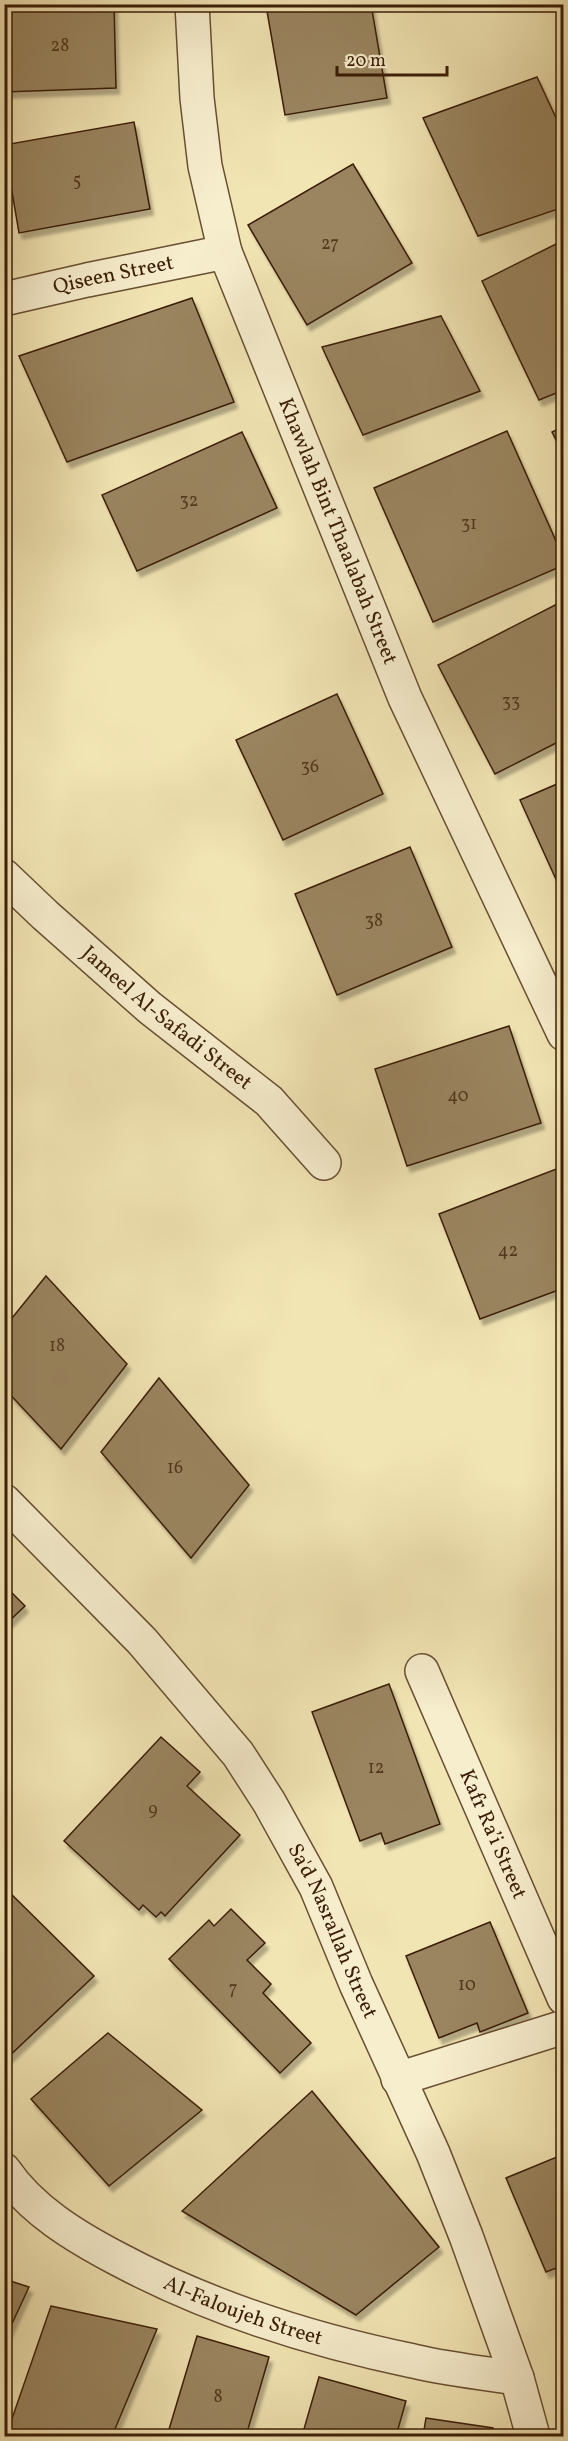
<svg xmlns="http://www.w3.org/2000/svg" width="568" height="2441" font-family="Vollkorn,serif">
	<style>
		.building { fill: #9a8561; stroke: #3b1d07; stroke-width: 1.5; filter: url(#shadow) }
		.lines { fill: none; stroke-linecap: round; stroke-linejoin: round }
		.minor-casing { stroke: #694f32; stroke-width: 36 }
		.minor { stroke: #f7eece; stroke-width: 33 }
		.labels { text-anchor: middle; dominant-baseline: central; stroke-width: 5; stroke-linejoin: round; paint-order: stroke }
		.number-label { font-size: 18px; fill: #53371e }
		.street-label { font-size: 21px; fill: #3b1d07; stroke: #f7eece }
	</style>
	<defs>
		<filter id="shadow"><feDropShadow dx="3.5" dy="6" stdDeviation="1.5" flood-color="#0004"/></filter>
	</defs>
	<rect width="100%" height="100%" fill="#f2e5b4"/>
	<filter id="stains"><feTurbulence type="fractalNoise" baseFrequency=".00333" numOctaves="4"/><feColorMatrix values="0 0 0 0 .2 0 0 0 0 .09 0 0 0 0 .02 0 0 0 .5 -.17"/></filter>
	<radialGradient id="worn" r=".72"><stop offset=".6" stop-color="#630" stop-opacity="0"/><stop offset="1" stop-color="#630" stop-opacity=".3"/></radialGradient>
	<!-- building -->
	<g class="building">
		<path d="M4,4H114L116,88L4,92Z"/>
		<path d="M277,4H371L387,98L285,115L267,11L278,9Z"/>
		<path d="M537,77L564,135V207L478,236L423,118Z"/>
		<path d="M134,122L150,209L19,233L4,145Z"/>
		<path d="M353,164L412,263L307,325L248,225Z"/>
		<path d="M564,240V390L539,400L482,281Z"/>
		<path d="M192,298L234,402L67,462L19,356Z"/>
		<path d="M441,316L480,391L363,435L322,347Z"/>
		<path d="M564,426V456L552,432Z"/>
		<path d="M507,431L564,559V565L433,622L374,488Z"/>
		<path d="M242,432L277,508L137,571L102,495Z"/>
		<path d="M563,601L564,739L495,774L438,665Z"/>
		<path d="M337,694L383,794L283,840L236,740Z"/>
		<path d="M564,781V897L520,800Z"/>
		<path d="M410,847L452,947L337,995L295,894Z"/>
		<path d="M509,1026L541,1123L407,1166L375,1069Z"/>
		<path d="M564,1166V1288L480,1319L439,1214Z"/>
		<path d="M46,1276L127,1364L61,1449L4,1388V1328Z"/>
		<path d="M159,1378L249,1485L191,1558L101,1452Z"/>
		<path d="M4,1585L25,1606L4,1626Z"/>
		<path d="M389,1684L440,1824L385,1844L381,1833L360,1841L312,1712Z"/>
		<path d="M161,1737L200,1772L187,1786L240,1835L165,1916L161,1912L156,1917L143,1905L139,1910L64,1841Z"/>
		<path d="M4,1887L94,1976L4,2061Z"/>
		<path d="M231,1909L265,1943L247,1960L271,1984L263,1993L311,2043L280,2073L169,1959L209,1920L214,1926Z"/>
		<path d="M490,1922L528,2013L480,2032L477,2023L439,2038L406,1956Z"/>
		<path d="M108,2033L202,2110L109,2186L31,2099Z"/>
		<path d="M312,2091L439,2247L356,2315L182,2211Z"/>
		<path d="M564,2154V2265L546,2272L506,2178Z"/>
		<path d="M4,2279L29,2287L4,2341Z"/>
		<path d="M51,2306L157,2329L112,2436H6Z"/>
		<path d="M197,2336L269,2357L246,2436H167Z"/>
		<path d="M319,2377L406,2401L396,2436H302Z"/>
		<path d="M426,2418L493,2428L492,2436H423Z"/>
	</g>
	<g class="lines">
		<defs>
			<g id="minor">
				<path id="s1" d="M192,4L197,98L205,166L225,252L405,698L564,1034"/>
				<path id="s2" d="M4,299L87,280L225,252"/>
				<path id="s3" d="M4,876L45,915L150,1008L269,1101L324,1163"/>
				<path id="s4" d="M4,1501L142,1641L238,1754L269,1802L316,1887L356,1984L433,2153L466,2236L517,2378L533,2436"/>
				<path id="s5" d="M422,1671L564,1998"/>
				<path d="M398,2079L564,2027"/>
				<path id="s6" d="M4,2170C31,2210 76,2237 118,2259C210,2308 311,2340 413,2361C447,2369 482,2373 517,2378"/>
			</g>
		</defs>
		<!-- minor casing -->
		<use href="#minor" class="minor-casing"/>
		<!-- minor -->
		<use href="#minor" class="minor"/>
	</g>
	<g class="labels">
		<!-- number labels -->
		<g class="number-label">
			<text x="60" y="46">28</text>
			<text x="77" y="181">5</text>
			<text x="330" y="244">27</text>
			<text x="189" y="501">32</text>
			<text x="469" y="524">31</text>
			<text x="511" y="702">33</text>
			<text x="310" y="767">36</text>
			<text x="374" y="921">38</text>
			<text x="458" y="1096">40</text>
			<text x="508" y="1251">42</text>
			<text x="57" y="1346">18</text>
			<text x="175" y="1468">16</text>
			<text x="376" y="1768">12</text>
			<text x="153" y="1810">9</text>
			<text x="467" y="1985">10</text>
			<text x="233" y="1989">7</text>
			<text x="218" y="2397">8</text>
		</g>
		<!-- street labels -->
		<g class="street-label">
			<text stroke="none"><textPath href="#s2" startOffset="112">Qiseen Street</textPath></text>
			<text stroke="none"><textPath href="#s1" startOffset="552">Khawlah Bint Thaalabah Street</textPath></text>
			<text stroke="none"><textPath href="#s3" startOffset="216">Jameel Al-Safadi Street</textPath></text>
			<text stroke="none"><textPath href="#s5" startOffset="178">Kafr Ra’i Street</textPath></text>
			<text stroke="none"><textPath href="#s4" startOffset="546">Sa'd Nasrallah Street</textPath></text>
			<text stroke="none"><textPath href="#s6" startOffset="282">Al-Faloujeh Street</textPath></text>
		</g>
	</g>
	<!-- margin -->
	<rect width="568" height="2441" fill="none" stroke="#f2e5b4" stroke-width="24"/>
	<rect x="6" y="6" width="556" height="2429" fill="none" stroke="#3b1d07" stroke-width="3"/>
	<rect x="12" y="12" width="544" height="2417" fill="none" stroke="#3b1d07" stroke-width="1.5"/>
	<!-- scale -->
	<path d="M337 66v9h110v-9" fill="none" stroke="#3b1d07" stroke-width="3"/>
	<text x="346" y="66" font-size="18" fill="#3b1d07" stroke="#f7eece" stroke-width="4.5" paint-order="stroke">20 m</text>
	<rect width="100%" height="100%" filter="url(#stains)"/>
	<rect width="100%" height="100%" fill="url(#worn)"/>
</svg>
